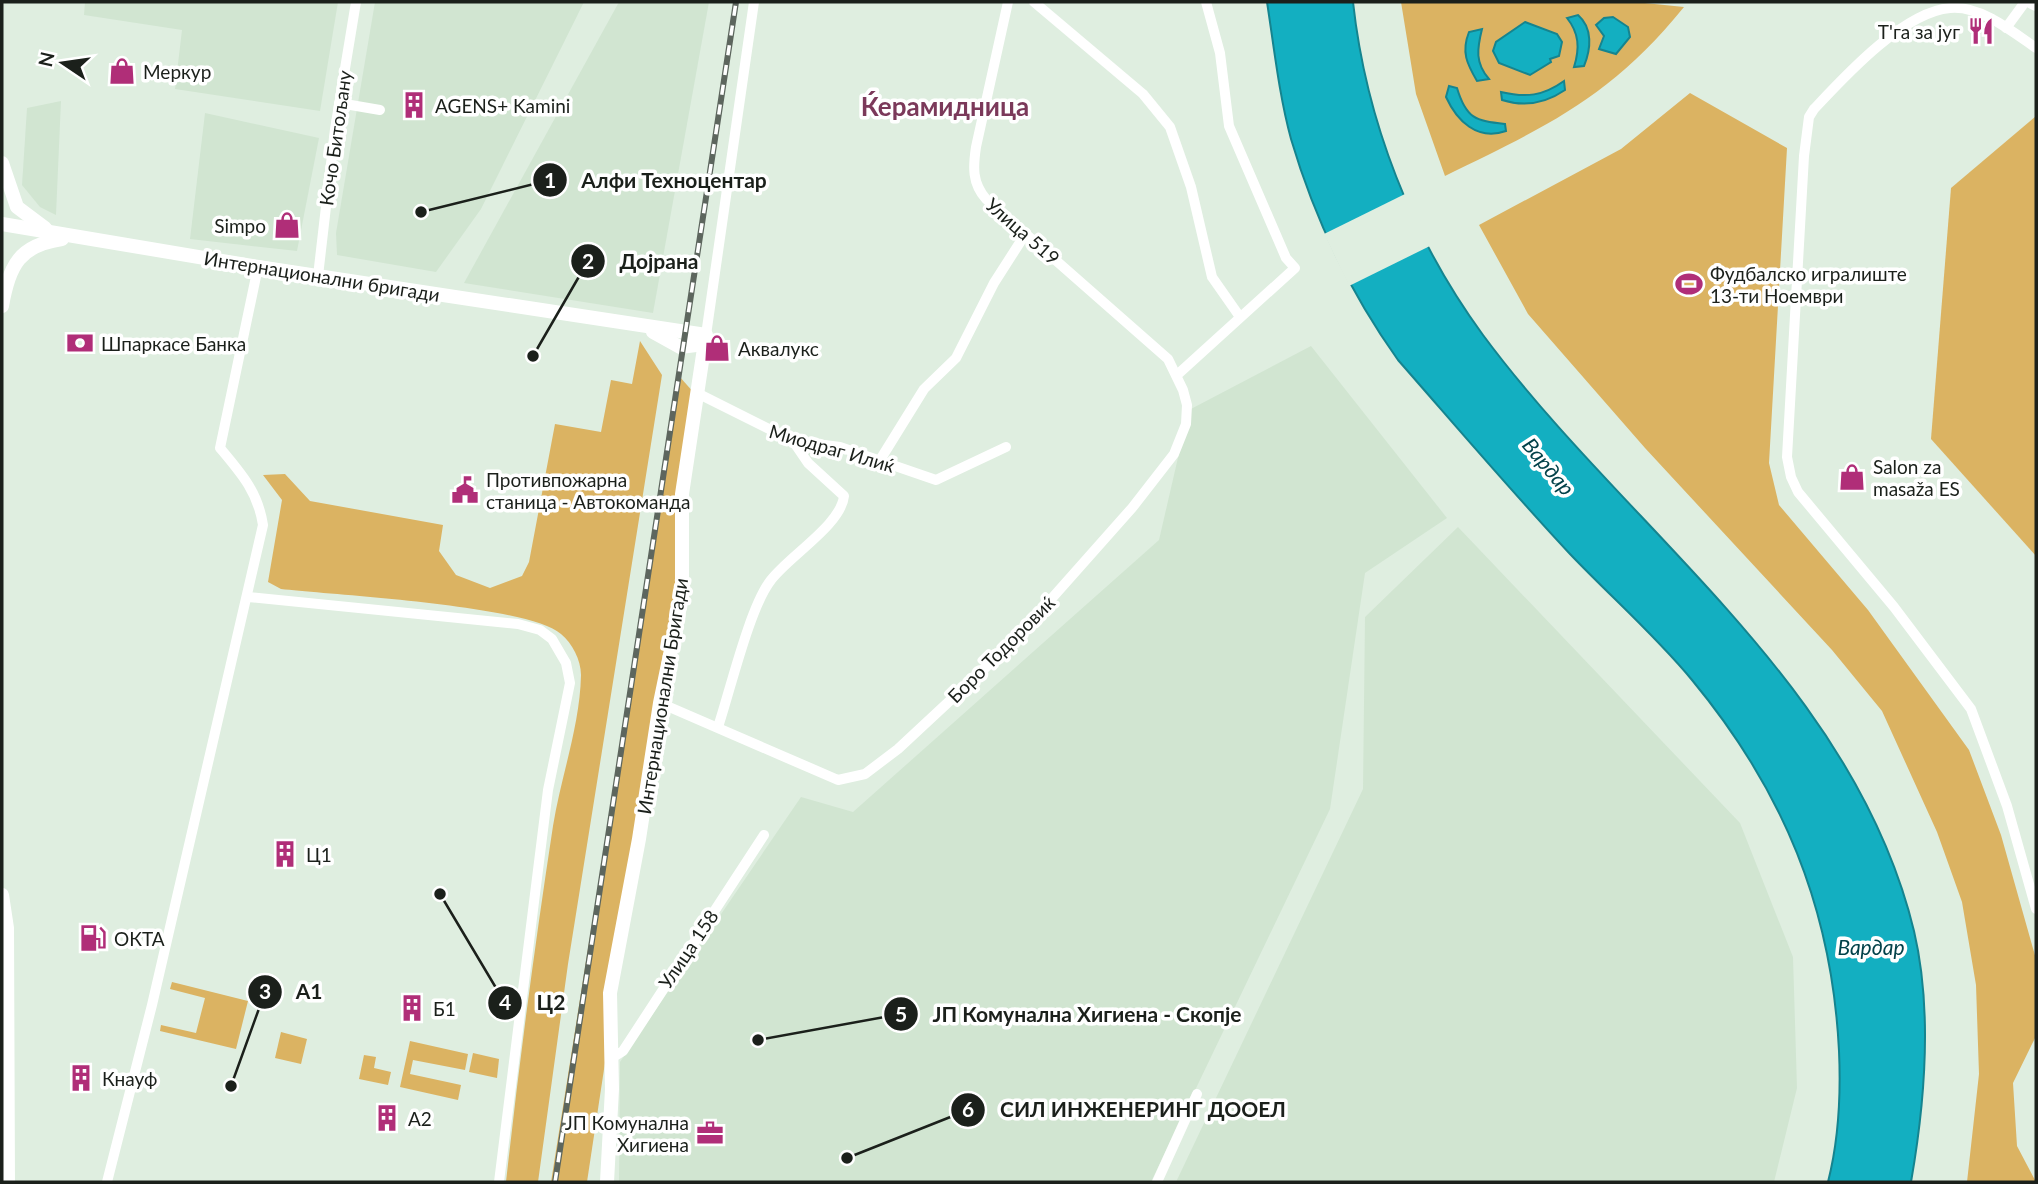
<svg xmlns="http://www.w3.org/2000/svg" width="2038" height="1184" font-family="Lato,sans-serif">
	<style>
		.built { fill: #d1e5d1 }
		.green { fill: #dbb362 }
		.water { fill: #13afc1; stroke: #15848f; stroke-width: 2 }
		.pier { fill: #dfeee0 }
		.lines { fill: none; stroke-linecap: round; stroke-linejoin: round }
		.street { stroke: #fff; stroke-width: 10 }
		.secondary { stroke: #fff; stroke-width: 14 }
		.rail-casing { stroke: #5d665e; stroke-width: 6 }
		.rail { stroke: #fff; stroke-width: 3.5; stroke-dasharray: 10; stroke-linecap: butt }
		.labels { text-anchor: middle; dominant-baseline: central; stroke-width: 7; stroke-linejoin: round; paint-order: stroke }
		.poi-label { font-size: 19px; fill: #1b201b; stroke: #fff; text-anchor: start }
		.street-label { font-size: 19px; fill: #1b201b; stroke: #fff }
		.water-label { font-size: 21px; font-style: italic; fill: #024149; stroke: #fff }
		.district-label { font-size: 26px; font-weight: bold; fill: #7b395a; stroke: #fff }
		.leader { fill: none; stroke: #1b201b; stroke-width: 2.5 }
		.callout-dot { fill: #1b201b; stroke: #fff; stroke-width: 2.5 }
		.mark-label { font-size: 21px; text-anchor: middle; font-weight: bold; fill: #fff }
		.callout-label { font-size: 21px; text-anchor: middle; font-weight: bold; fill: #1b201b; stroke: #fff; stroke-width: 7; stroke-linejoin: round; paint-order: stroke }
	</style>
	<rect width="100%" height="100%" fill="#dfeee0"/>
	<!-- built -->
	<g class="built">
		<path d="M85,2H338L320,111L175,89L182,30L84,15Z"/>
		<path d="M375,2H584L481,209L436,272L337,255L336,233Z"/>
		<path d="M619,2H709L653,313L464,283Z"/>
		<path d="M61,101L56,215L40,207L22,185L27,108Z"/>
		<path d="M205,113L319,138L297,251L190,239Z"/>
		<path d="M1311,346L1447,518L1365,573L1330,809L1151,1182H619L620,1062L801,797L853,812L1159,540L1189,410Z"/>
		<path d="M1458,527L1740,823L1793,957L1797,1088L1774,1182H1176L1363,789L1365,617Z"/>
	</g>
	<!-- green -->
	<g class="green">
		<path d="M1401,2H1635L1684,7C1610,98 1547,126 1445,176L1416,94Z"/>
		<path d="M1690,93L1787,148L1769,463L1779,505L1868,610L1969,750L2001,835L2036,959V1036L2013,1083L2017,1146L2036,1182H1967L1979,1074L1976,985L1962,902L1937,832L1882,711L1832,650L1645,448L1528,314L1479,225L1621,149Z"/>
		<path d="M2036,116V556L1931,439L1951,188Z"/>
		<path d="M640,341L662,375L568,964L538,1182H506C519,1063 535,944 553,826C561,776 580,726 581,675C581,660 572,643 561,634C527,605 334,595 281,589L268,582L282,500L263,475L285,474L310,501L443,525L439,551L456,575L490,588L522,576L529,562L555,424L601,432L611,380L632,384Z"/>
		<path d="M679,376L695,394L678,579L587,1182H551Z"/>
		<path d="M172,982L248,1001L236,1049L160,1031L161,1025L196,1033L205,998L170,989Z"/>
		<path d="M281,1032L307,1039L301,1064L275,1058Z"/>
		<path d="M410,1041L468,1054L465,1070L413,1060L410,1074L461,1085L458,1100L400,1087Z"/>
		<path d="M473,1053L499,1059L497,1078L469,1072Z"/>
		<path d="M364,1055L376,1057L374,1068L391,1072L388,1085L359,1079Z"/>
	</g>
	<!-- water -->
	<g class="water">
		<path d="M1267,2H1353C1366,121 1412,238 1483,335C1628,531 1854,682 1914,931C1933,1012 1925,1102 1911,1182H1828C1839,1139 1841,1096 1839,1051C1832,908 1783,790 1692,680C1655,635 1610,596 1570,554C1511,491 1455,425 1398,360C1351,294 1314,217 1291,139C1279,95 1274,47 1267,2Z"/>
		<path d="M1578,15C1593,28 1591,49 1584,66L1574,67C1580,48 1579,33 1567,18Z"/>
		<path d="M1613,17L1628,27L1630,37L1616,54L1599,49L1604,36L1596,25L1604,18Z"/>
		<path d="M1525,22L1557,34L1562,42L1559,56L1550,59L1551,62L1530,75L1499,63L1493,51L1496,42Z"/>
		<path d="M1482,29C1477,49 1475,63 1489,79L1477,81C1467,64 1461,52 1469,32Z"/>
		<path d="M1564,81L1565,90C1546,103 1524,107 1502,100L1501,92C1526,98 1543,96 1564,81Z"/>
		<path d="M1449,86L1457,88C1466,118 1475,121 1505,124L1506,131C1477,141 1457,121 1446,97Z"/>
	</g>
	<!-- pier -->
	<path class="pier" d="M1407,193L1432,245L1349,286L1324,234Z"/>
	<g class="lines">
		<!-- street -->
		<g class="street">
			<path d="M1034,2L1143,94L1170,127L1191,187L1212,277L1240,317"/>
			<path d="M2006,28L2025,2"/>
			<path d="M2036,48C2013,32 1980,5 1950,8C1903,12 1844,77 1814,109L1809,117L1804,156L1787,457L1791,477L1798,492L1894,607L1971,709L2007,806L2036,909"/>
			<path d="M339,103L380,110"/>
			<path d="M318,276L335,129L356,2"/>
			<path d="M706,335L754,2"/>
			<path d="M1177,375L1295,268L1286,258L1229,126L1220,53L1206,2"/>
			<path d="M699,394L793,441L840,447L936,480L1006,447"/>
			<path d="M880,460L924,389L956,358L994,283L1026,233"/>
			<path d="M248,597L518,624L540,630L552,639L566,663L570,683L548,790L499,1182"/>
			<path d="M660,703L838,780L865,774L898,749L1014,641L1132,508L1174,454L1186,424L1187,405L1183,390L1168,359L986,199C972,183 973,167 976,147L1008,2"/>
			<path d="M718,727C730,691 750,606 771,580C789,556 841,525 844,496L808,463L793,441"/>
			<path d="M610,1059L623,1051L764,835"/>
			<path d="M107,1182L152,1005L263,525C258,492 241,473 220,448L258,267"/>
			<path d="M1157,1182L1197,1094"/>
		</g>
		<!-- secondary -->
		<g class="secondary">
			<path d="M2032,2L2036,4"/>
			<path d="M2,163L17,207L45,228"/>
			<path d="M2,224L258,267L706,335L682,494V597L660,703L639,839L610,993L612,1089L607,1182"/>
			<path d="M2,306C9,265 20,245 62,239"/>
			<path d="M653,332L680,347L704,344"/>
			<path d="M2,895L7,928L8,1182"/>
		</g>
		<defs>
			<path id="rail" d="M555,1182L736,2"/>
		</defs>
		<!-- rail casing -->
		<use href="#rail" class="rail-casing"/>
		<!-- rail -->
		<use href="#rail" class="rail"/>
	</g>
	<!-- icons -->
	<defs>
		<symbol id="restaurant-bare" viewBox="-9 -9 18 18"><path d="M-5-6h1v4h1v-4h1v4h1v-4h1v5L-1.5 .5V6h-2V.5L-5-1ZM5-6V6H3V1.5H1.5Q1.5-4 5-6Z" fill="#b02e78" stroke="#fff" stroke-width="2.5" paint-order="stroke"/></symbol>
		<symbol id="shop-bare" viewBox="-9 -9 18 18"><path d="M-5-2.5h2.3a2.7 3.5 0 0 1 5.4 0H5L5.5 6h-11ZM-1.5-2.5h3a1.5 2.3 0 0 0-3 0Z" fill="#b02e78" stroke="#fff" stroke-width="2.5" paint-order="stroke"/></symbol>
		<symbol id="building-bare" viewBox="-9 -9 18 18"><path d="M-4-6H4V6H1V3H-1V6H-4ZM-2.5-4.3h1.7v1.8h-1.7ZM.8-4.3h1.7v1.8H.8ZM-2.5-1h1.7V.8h-1.7ZM.8-1h1.7V.8H.8Z" fill="#b02e78" stroke="#fff" stroke-width="2.5" paint-order="stroke"/></symbol>
		<symbol id="stadium-bare" viewBox="-9 -9 18 18"><path d="M0-5a6.5 5 0 1 0 0 10a6.5 5 0 1 0 0-10ZM-3.5-1.8h7v3.6h-7Z" fill="#b02e78" stroke="#fff" stroke-width="2.5" paint-order="stroke"/></symbol>
		<symbol id="bank-bare" viewBox="-9 -9 18 18"><path d="M-6-4H6V4H-6ZM0-2.3a2.3 2.3 0 1 0 0 4.6a2.3 2.3 0 1 0 0-4.6Z" fill="#b02e78" stroke="#fff" stroke-width="2.5" paint-order="stroke"/></symbol>
		<symbol id="civic-bare" viewBox="-9 -9 18 18"><path d="M-.6-6.5H3V-4.5H.6V-3L4-1V1h2V6H-6V1h2V-1L-.6-3ZM-1.2 2.5V6h2.4V2.5Z" fill="#b02e78" stroke="#fff" stroke-width="2.5" paint-order="stroke"/></symbol>
		<symbol id="fuel-bare" viewBox="-9 -9 18 18"><path d="M-5.5-6h7V0h2V4h1.3V-2.5L3-4.5l.8-.8L6-3V5H2.5V1h-1V6h-7ZM-4.2-4.7v3.2H.2V-4.7Z" fill="#b02e78" stroke="#fff" stroke-width="2.5" paint-order="stroke"/></symbol>
		<symbol id="office-bare" viewBox="-9 -9 18 18"><path d="M-6-3h4V-5.5h4V-3h4V5H-6ZM-1-4.5V-3h2v-1.5ZM-6 0V1H6V0Z" fill="#b02e78" stroke="#fff" stroke-width="2.5" paint-order="stroke"/></symbol>
	</defs>
	<g fill-rule="evenodd">
		<use href="#restaurant-bare" x="1962" y="12" width="38" height="38"/>
		<use href="#shop-bare" x="103" y="52" width="38" height="38"/>
		<use href="#building-bare" x="395" y="86" width="38" height="38"/>
		<use href="#shop-bare" x="268" y="206" width="38" height="38"/>
		<use href="#stadium-bare" x="1670" y="265" width="38" height="38"/>
		<use href="#bank-bare" x="61" y="324" width="38" height="38"/>
		<use href="#shop-bare" x="698" y="329" width="38" height="38"/>
		<use href="#shop-bare" x="1833" y="458" width="38" height="38"/>
		<use href="#civic-bare" x="446" y="471" width="38" height="38"/>
		<use href="#building-bare" x="266" y="835" width="38" height="38"/>
		<use href="#fuel-bare" x="74" y="919" width="38" height="38"/>
		<use href="#building-bare" x="393" y="989" width="38" height="38"/>
		<use href="#building-bare" x="62" y="1059" width="38" height="38"/>
		<use href="#building-bare" x="368" y="1099" width="38" height="38"/>
		<use href="#office-bare" x="691" y="1114" width="38" height="38"/>
	</g>
	<g class="labels">
		<!-- poi labels -->
		<g class="poi-label">
			<text x="1960" y="31" text-anchor="end">Т'га за југ</text>
			<text x="143" y="71">Меркур</text>
			<text x="435" y="105">AGENS+ Kamini</text>
			<text x="266" y="225" text-anchor="end">Simpo</text>
			<text x="1710" y="273">Фудбалско игралиште<tspan x="1710" dy="22">13-ти Ноември</tspan></text>
			<text x="101" y="343">Шпаркасе Банка</text>
			<text x="738" y="348">Аквалукс</text>
			<text x="1873" y="466">Salon za<tspan x="1873" dy="22">masaža ES</tspan></text>
			<text x="486" y="479">Противпожарна<tspan x="486" dy="22">станица - Автокоманда</tspan></text>
			<text x="306" y="854">Ц1</text>
			<text x="114" y="938">ОКТА</text>
			<text x="433" y="1008">Б1</text>
			<text x="102" y="1078">Кнауф</text>
			<text x="408" y="1118">А2</text>
			<text x="689" y="1122" text-anchor="end">ЈП Комунална<tspan x="689" dy="22">Хигиена</tspan></text>
		</g>
		<!-- street labels -->
		<g class="street-label">
			<text transform="translate(335 138) rotate(-82)">Кочо Битољану</text>
			<text transform="translate(1023 231) rotate(41)">Улица 519</text>
			<text transform="translate(322 276) rotate(9)">Интернационални бригади</text>
			<text transform="translate(832 448) rotate(16)">Миодраг Илиќ</text>
			<text transform="translate(1001 649) rotate(-45)">Боро Тодоровиќ</text>
			<text transform="translate(662 696) rotate(-81)">Интернационални Бригади</text>
			<text transform="translate(688 949) rotate(-56)">Улица 158</text>
		</g>
		<!-- water labels -->
		<g class="water-label">
			<text transform="translate(1549 466) rotate(50)">Вардар</text>
			<text x="1871" y="946">Вардар</text>
		</g>
		<!-- district labels -->
		<g class="district-label">
			<text x="945" y="106">Ќерамидница</text>
		</g>
	</g>
	<!-- callouts -->
	<path class="leader" d="M421 212L550 180M533 356L588 261M231 1086L265 992M440 894L505 1003M758 1040L901 1014M847 1158L968 1110"/>
	<g class="callout-dot">
		<circle cx="421" cy="212" r="7"/>
		<circle cx="533" cy="356" r="7"/>
		<circle cx="231" cy="1086" r="7"/>
		<circle cx="440" cy="894" r="7"/>
		<circle cx="758" cy="1040" r="7"/>
		<circle cx="847" cy="1158" r="7"/>
		<circle cx="550" cy="180" r="18"/>
		<circle cx="588" cy="261" r="18"/>
		<circle cx="265" cy="992" r="18"/>
		<circle cx="505" cy="1003" r="18"/>
		<circle cx="901" cy="1014" r="18"/>
		<circle cx="968" cy="1110" r="18"/>
	</g>
	<g class="mark-label">
		<text x="550" y="188">1</text>
		<text x="588" y="269">2</text>
		<text x="265" y="999">3</text>
		<text x="505" y="1010">4</text>
		<text x="901" y="1022">5</text>
		<text x="968" y="1117">6</text>
	</g>
	<g class="callout-label">
		<text x="674" y="188">Алфи Техноцентар</text>
		<text x="659" y="269">Дојрана</text>
		<text x="309" y="999">А1</text>
		<text x="551" y="1010">Ц2</text>
		<text x="1087" y="1022">ЈП Комунална Хигиена - Скопје</text>
		<text x="1143" y="1117">СИЛ ИНЖЕНЕРИНГ ДООЕЛ</text>
	</g>
	<!-- border -->
	<rect width="2038" height="1184" fill="none" stroke="#1b201b" stroke-width="7"/>
	<!-- north arrow -->
	<g transform="translate(63 63) rotate(283)" stroke="#ffffff" stroke-width="5" paint-order="stroke">
	<path d="M0-5L12 26L0 18L-12 26Z" fill="#1b201b"/>
	<text y="-10" font-size="19" font-weight="bold" text-anchor="middle" fill="#1b201b">N</text>
	</g>
</svg>
